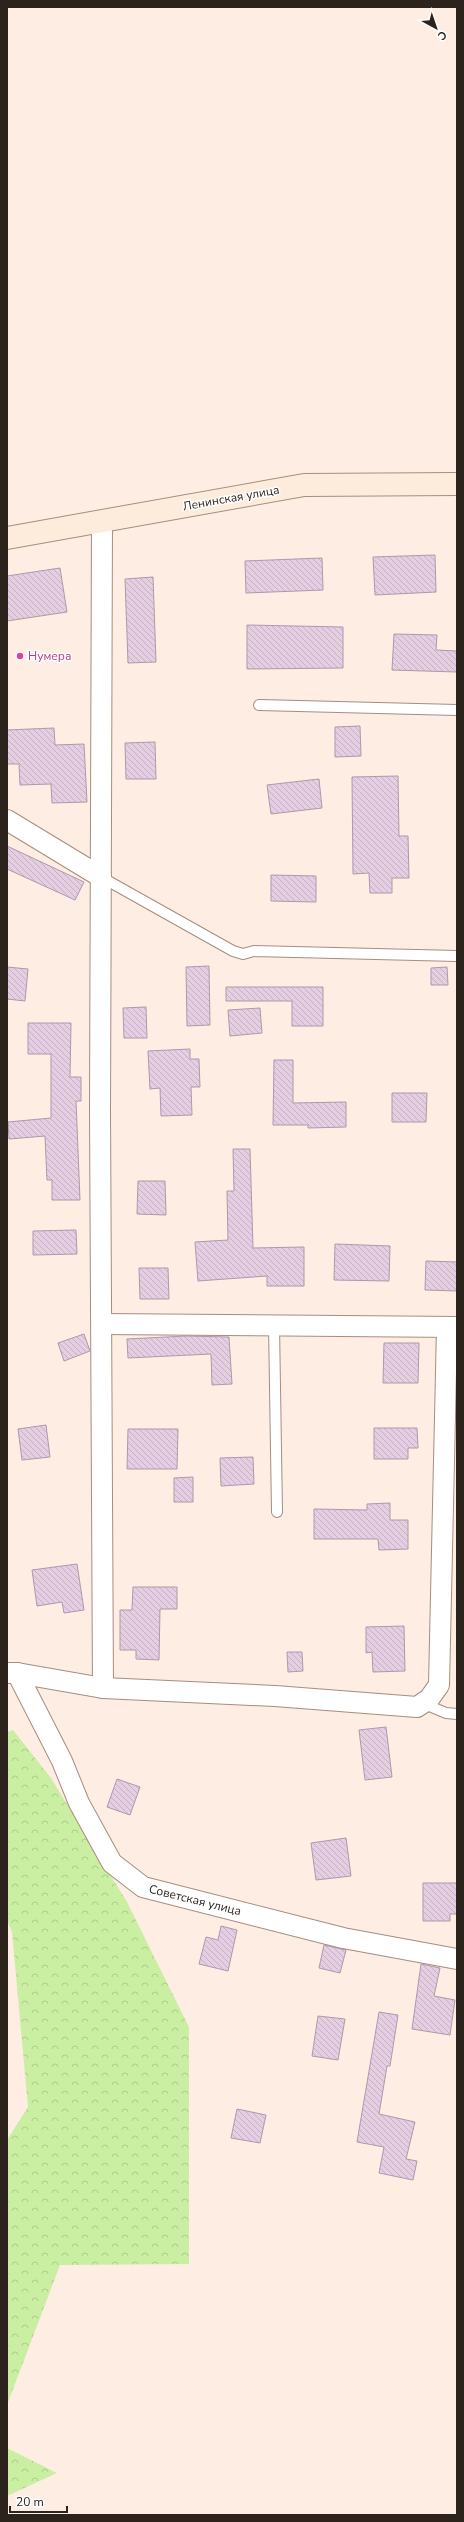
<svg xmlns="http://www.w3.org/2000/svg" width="464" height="2522" font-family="'Nunito Sans',sans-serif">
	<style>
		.forest { fill: url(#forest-crowns) }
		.building { fill: url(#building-back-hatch); stroke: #ae98ab }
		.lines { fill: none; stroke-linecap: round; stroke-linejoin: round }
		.lane-casing { stroke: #a68e7e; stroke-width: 12 }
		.street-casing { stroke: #a68e7e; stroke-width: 22 }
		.secondary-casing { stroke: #a68e7e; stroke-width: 24 }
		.lane { stroke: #fff; stroke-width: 10 }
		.street { stroke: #fff; stroke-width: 20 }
		.secondary { stroke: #fdecdc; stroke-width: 22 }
		.hotel-dot { fill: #d1479c; stroke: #fff; stroke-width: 1.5 }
		.labels { text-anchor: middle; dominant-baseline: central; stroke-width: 3; stroke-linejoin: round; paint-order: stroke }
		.street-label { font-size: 12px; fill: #2d231d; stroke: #fff }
		.hotel-label { font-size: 12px; fill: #b23c85; stroke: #fff; text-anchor: start }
	</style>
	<defs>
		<pattern id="forest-crowns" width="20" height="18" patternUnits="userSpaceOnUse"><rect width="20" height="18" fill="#caefa2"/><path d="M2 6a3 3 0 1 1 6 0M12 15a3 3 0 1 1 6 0" fill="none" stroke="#aecd8b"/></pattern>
		<pattern id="building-back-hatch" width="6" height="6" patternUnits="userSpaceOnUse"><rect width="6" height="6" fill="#e5cee2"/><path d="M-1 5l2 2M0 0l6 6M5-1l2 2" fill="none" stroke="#c5b1c1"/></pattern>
	</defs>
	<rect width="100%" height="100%" fill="#fdede3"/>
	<!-- forest -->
	<g class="forest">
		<path d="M13,1730L51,1778L127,1902L189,2027V2264L60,2265L7,2405V2140L28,2107L12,1932L7,1920V1732Z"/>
		<path d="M7,2448L57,2473L7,2496Z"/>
	</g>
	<!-- building -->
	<g class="building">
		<path d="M435,555L436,592L375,595L373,557Z"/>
		<path d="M322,558L323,590L246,593L245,561Z"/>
		<path d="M60,568L67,612L7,621V576Z"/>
		<path d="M153,577L156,662L128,663L125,579Z"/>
		<path d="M247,625L343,627V668L247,669Z"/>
		<path d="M394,634L437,635L436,650L457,651V672L392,670Z"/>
		<path d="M360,726L361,756L335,757V727Z"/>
		<path d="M54,728L55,745L84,744L87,802L52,803L51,784L20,785L19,764H7V730Z"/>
		<path d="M155,742L156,779H126L125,743Z"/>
		<path d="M398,776L399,836H408L409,878H392V893H370L369,873L353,874L352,777Z"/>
		<path d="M319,779L322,808L271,814L267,785Z"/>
		<path d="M7,846L84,882L75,900L7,869Z"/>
		<path d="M271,875L316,876V902L271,901Z"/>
		<path d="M209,966L210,1025L187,1026L186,967Z"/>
		<path d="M7,967L28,969L25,1001L7,999Z"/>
		<path d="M447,967L448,985H431V968Z"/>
		<path d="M226,987H323V1026H292V1001H226Z"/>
		<path d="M146,1007L147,1038H124L123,1008Z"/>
		<path d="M260,1008L262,1033L230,1036L228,1010Z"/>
		<path d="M28,1023H71L70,1077H81V1101H76L80,1200H52V1180H47L45,1136L9,1139L8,1122L51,1118V1054H28Z"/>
		<path d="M190,1049V1059H199L200,1087H191L192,1115L161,1116L160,1088L150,1089L148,1051Z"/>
		<path d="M274,1060H293V1103L346,1102V1127L308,1128V1125H273Z"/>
		<path d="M392,1093H427L426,1122H392Z"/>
		<path d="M233,1149H250L253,1248L304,1247V1286H267V1276L198,1281L195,1242L228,1240L227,1191H234Z"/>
		<path d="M138,1181H165L166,1215L137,1214Z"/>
		<path d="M76,1230L77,1254L33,1255V1231Z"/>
		<path d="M335,1244L390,1246L389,1281L334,1280Z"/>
		<path d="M426,1261L457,1262V1291L425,1290Z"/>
		<path d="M139,1268H168L169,1299H140Z"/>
		<path d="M84,1334L90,1351L64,1361L58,1343Z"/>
		<path d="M186,1336L229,1337L232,1384L212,1385L211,1354L128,1358L127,1339Z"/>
		<path d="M384,1343H419L418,1383H383Z"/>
		<path d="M46,1425L50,1457L22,1460L18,1429Z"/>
		<path d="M374,1428H417L418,1448H408V1459H374Z"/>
		<path d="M128,1429H178L177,1469H127Z"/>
		<path d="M253,1457L254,1484L221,1486L220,1458Z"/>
		<path d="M193,1477V1502H174V1478Z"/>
		<path d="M390,1503V1520H408V1549L379,1550L378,1539H314V1509L367,1510V1504Z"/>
		<path d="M77,1564L84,1610L64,1613L62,1602L37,1606L32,1570Z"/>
		<path d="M133,1587H177V1609H160L159,1660L136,1659V1650H120V1610H132Z"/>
		<path d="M404,1626L405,1671L373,1672L372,1652L366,1653V1627Z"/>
		<path d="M287,1652H302L303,1671L288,1672Z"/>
		<path d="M386,1727L392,1777L365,1780L359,1730Z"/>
		<path d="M117,1779L140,1787L130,1815L107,1807Z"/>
		<path d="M346,1838L351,1876L316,1880L311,1843Z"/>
		<path d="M423,1883H457V1914H450V1921H423Z"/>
		<path d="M221,1926L237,1930L228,1971L199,1964L206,1937L218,1940Z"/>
		<path d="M324,1945L346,1950L340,1973L319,1968Z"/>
		<path d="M421,1964L440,1968L434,1996L455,2000L450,2035L412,2029Z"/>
		<path d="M379,2012L398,2015L390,2066H387L379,2114L415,2122L406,2159L417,2161L413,2180L379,2173L384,2147L357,2142Z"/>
		<path d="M318,2016L345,2019L338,2060L312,2056Z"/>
		<path d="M237,2109L266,2115L260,2143L231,2138Z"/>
	</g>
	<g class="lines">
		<defs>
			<g id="lane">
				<path d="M259,705L457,710"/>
				<path d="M101,877L233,951L243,954L254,951L457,956"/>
				<path d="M274,1325L277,1512"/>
				<path d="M422,1703L446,1713L457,1714"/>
			</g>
			<g id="street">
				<path d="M102,522L100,1111L103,1688"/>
				<path d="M7,820L101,877"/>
				<path d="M102,1324L457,1327"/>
				<path d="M7,1673H17L62,1761L79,1803L112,1863L143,1887L343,1938L457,1959"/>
				<path d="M17,1673L103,1688L275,1696L417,1707L429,1699L439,1685L447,1327"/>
			</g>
			<path id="secondary" d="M7,538L304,485L457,484"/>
		</defs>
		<!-- lane casing -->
		<use href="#lane" class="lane-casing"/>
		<!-- street casing -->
		<use href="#street" class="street-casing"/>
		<!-- secondary casing -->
		<use href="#secondary" class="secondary-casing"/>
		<!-- lane -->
		<use href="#lane" class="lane"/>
		<!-- street -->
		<use href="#street" class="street"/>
		<!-- secondary -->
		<use href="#secondary" class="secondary"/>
	</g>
	<!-- markers -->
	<circle class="hotel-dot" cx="20" cy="656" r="4"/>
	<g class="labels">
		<!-- street labels -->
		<g class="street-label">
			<text transform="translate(231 498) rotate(-10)">Ленинская улица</text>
			<text transform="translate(195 1900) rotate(14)">Советская улица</text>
		</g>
		<!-- hotel labels -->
		<g class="hotel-label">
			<text x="28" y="656">Нумера</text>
		</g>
	</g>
	<!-- border -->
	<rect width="464" height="2522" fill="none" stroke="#2d231d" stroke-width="16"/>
	<!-- north arrow -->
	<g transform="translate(436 28) rotate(140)" stroke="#ffffff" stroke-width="3" paint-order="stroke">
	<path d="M0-3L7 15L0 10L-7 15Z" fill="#2d231d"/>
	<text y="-6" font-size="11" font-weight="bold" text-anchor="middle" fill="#2d231d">С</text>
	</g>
	<!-- scale -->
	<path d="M10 2506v6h57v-6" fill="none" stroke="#2d231d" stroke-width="2"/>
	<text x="16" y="2506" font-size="12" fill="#2d231d" stroke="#ffffff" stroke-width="3" paint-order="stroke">20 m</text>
</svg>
